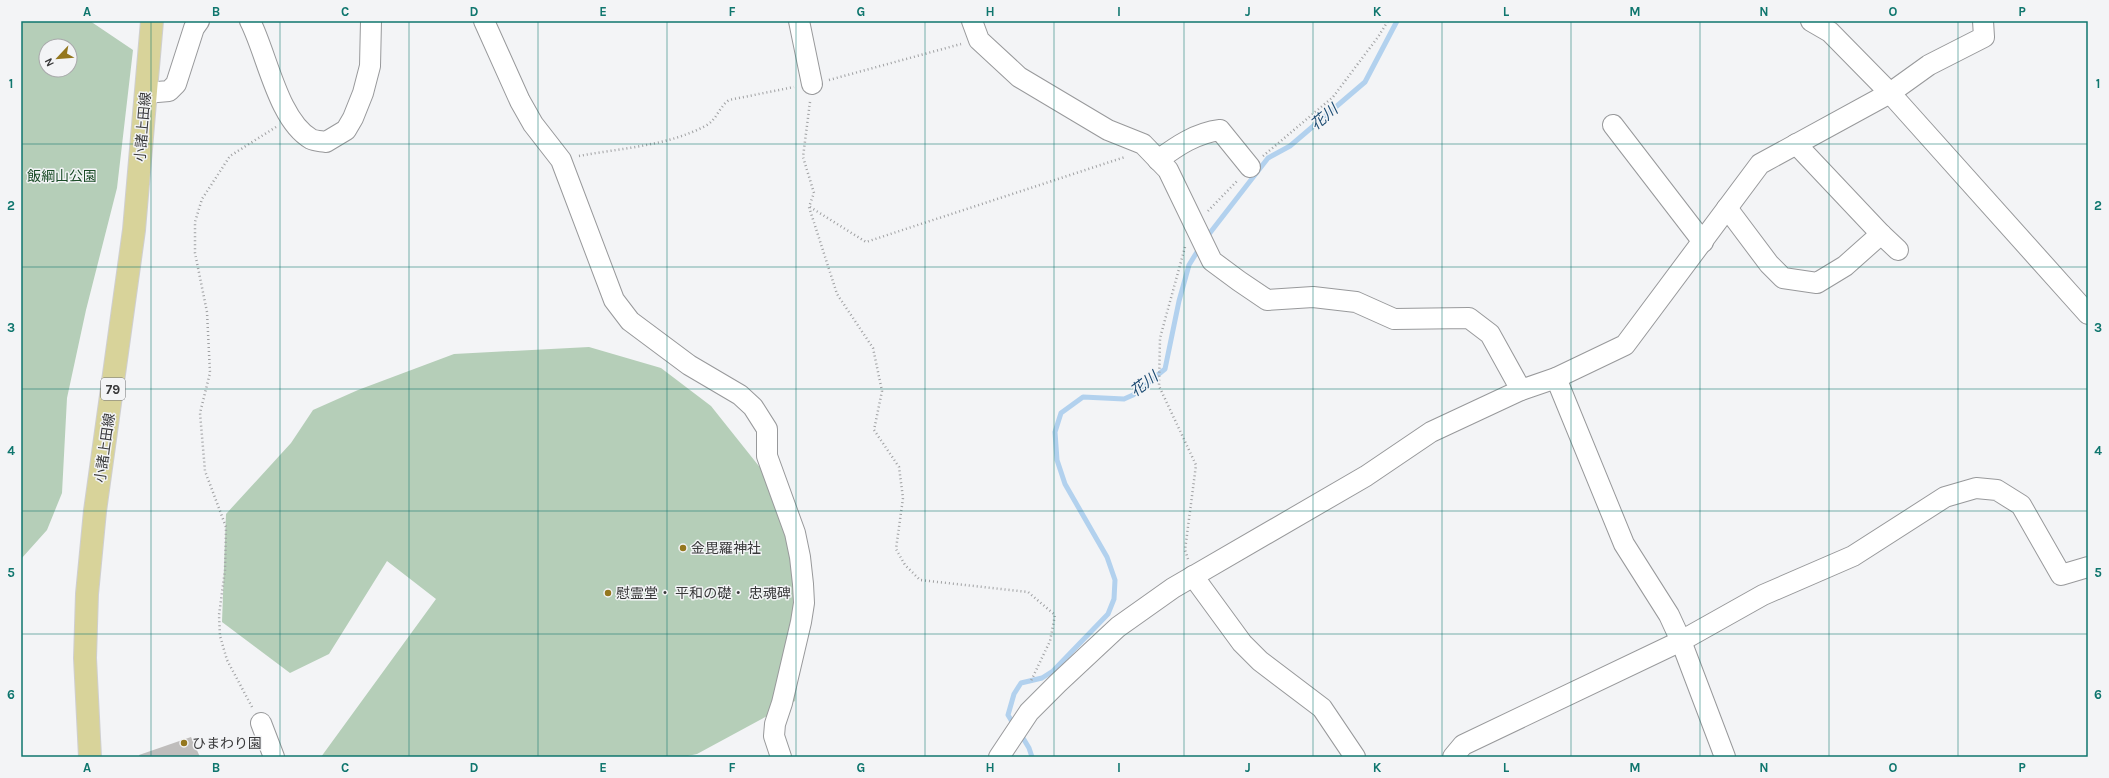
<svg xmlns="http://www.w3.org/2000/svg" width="2109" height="778" font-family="Karla,'Noto Sans JP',sans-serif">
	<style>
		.green { fill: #b5ceb8; fill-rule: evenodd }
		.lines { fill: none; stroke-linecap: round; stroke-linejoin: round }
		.stream { stroke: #b2d1ee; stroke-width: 5 }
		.building { fill: #bfbdbc }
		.minor-casing { stroke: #98999b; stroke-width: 22 }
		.primary-casing { stroke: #cfcfd0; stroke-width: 24 }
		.path { stroke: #9fa0a2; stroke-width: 2.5; stroke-dasharray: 1 3; stroke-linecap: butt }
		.minor { stroke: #fff; stroke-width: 20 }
		.primary { stroke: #d8d39a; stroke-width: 22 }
		.grid { fill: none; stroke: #0f766e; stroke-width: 1; stroke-opacity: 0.55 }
		.poi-dot { fill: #94771e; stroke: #f3f4f6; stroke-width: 1.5 }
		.labels { text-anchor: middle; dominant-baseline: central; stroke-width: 3; stroke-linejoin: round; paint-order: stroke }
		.shield { fill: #f3f4f6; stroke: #717172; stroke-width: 1 }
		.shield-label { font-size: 13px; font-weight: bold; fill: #39393a }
		.street-label { font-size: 14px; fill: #39393a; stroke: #f3f4f6 }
		.park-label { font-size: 14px; fill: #1b4c27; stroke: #f3f4f6 }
		.poi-label { font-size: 14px; fill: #39393a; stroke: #f3f4f6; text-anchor: start }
		.water-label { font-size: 15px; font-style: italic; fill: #1c4b72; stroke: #f3f4f6 }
		.neatline { fill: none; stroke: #0f766e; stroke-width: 1.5 }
		.grid-label { font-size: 13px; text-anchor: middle; font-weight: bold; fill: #0f766e }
	</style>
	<rect width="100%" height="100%" fill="#f3f4f6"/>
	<!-- green -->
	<g class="green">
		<path d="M21,21H90L133,50L117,188L86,310L67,398L62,493L47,530L21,559ZM46,46H70V70H46Z"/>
		<path d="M589,347L661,368L711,406L774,485L809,575L795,701L697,754L683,757H321L436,599L387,561L329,654L290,673L222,622L226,514L291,443L313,410L358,390L454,354Z"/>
	</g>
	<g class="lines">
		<!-- stream -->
		<g class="stream">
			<path d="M1206,238L1268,158L1290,146L1365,82L1397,21"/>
			<path d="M1014,725L1008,715L1014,694L1021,683L1042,678L1053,671L1108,614L1114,599L1115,580L1107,557L1065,484L1057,460L1055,432L1061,413L1083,397L1124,399L1133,395L1165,369L1179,301L1189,265L1200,247"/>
			<path d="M1020,733L1029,748L1032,757"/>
		</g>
	</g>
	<!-- building -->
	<path class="building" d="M191,737L200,757H139V755Z"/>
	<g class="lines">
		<defs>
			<g id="minor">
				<path d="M250,21C267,54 278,120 311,139C315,141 321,141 326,142L346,130L353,118L363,93L370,66L371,21"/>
				<path d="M484,21L520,101L533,124L561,160L614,300L630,321L689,365L740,395L753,407L767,429V456L795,533L800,557L803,584L804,603L801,622L782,703L775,724L774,736L781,757"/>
				<path d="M799,21L812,84"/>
				<path d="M972,21L979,40L1019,77L1108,130L1143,144L1168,170L1212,261L1239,281L1267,300L1313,297L1356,302L1394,319L1469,318L1490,334L1521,390"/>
				<path d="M1811,21L1830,32L1890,93L2088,314"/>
				<path d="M146,93L169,91L176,84L194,28L199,21"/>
				<path d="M1613,125L1703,242"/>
				<path d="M1796,144L1881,234L1898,250"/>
				<path d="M1158,160C1177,146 1196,133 1220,130L1250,167"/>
				<path d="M1727,208L1769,264L1783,278L1817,283L1845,266L1881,234"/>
				<path d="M1556,378L1624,544L1669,615L1681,641L1725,757"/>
				<path d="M1193,576L1242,643L1260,661L1322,708L1355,757"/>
				<path d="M261,723L274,757"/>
				<path d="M999,757L1029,712L1058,683L1118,627L1173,588L1366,476L1431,432L1521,390L1556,378L1625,345L1760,164L1890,93L1929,65L1984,37L1983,21"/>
				<path d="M1453,757L1463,745L1681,641L1763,595L1853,556L1945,497L1976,488L1997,490L2021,505L2061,575L2088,567"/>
			</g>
			<path id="primary" d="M90,757L85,658L87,594L95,511L134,230L152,21"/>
		</defs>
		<!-- minor casing -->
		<use href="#minor" class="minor-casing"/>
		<!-- primary casing -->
		<use href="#primary" class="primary-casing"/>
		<!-- path -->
		<g class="path">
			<path d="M829,80L961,44"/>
			<path d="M810,102L803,157L814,193L809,207L837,294L873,348L882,391L874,430L899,467L903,498L896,549L905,565L920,580L1028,592L1055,615L1050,641L1030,683"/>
			<path d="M579,156C621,148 669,146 707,125C717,119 719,107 729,100L794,87"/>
			<path d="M1263,156L1333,97L1378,37L1388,21"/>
			<path d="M810,207L866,242L1125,157"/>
			<path d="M1208,211L1238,180"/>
			<path d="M1185,247L1160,338L1159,386L1196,465L1185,550L1188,559"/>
			<path d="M252,707L227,660L220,636L219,615L225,570L226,527L205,471L200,413L210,373L207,312L195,253V222L202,199L230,156L276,127"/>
		</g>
		<!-- minor -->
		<use href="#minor" class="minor"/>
		<!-- primary -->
		<use href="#primary" class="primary"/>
	</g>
	<!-- grid -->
	<path class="grid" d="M151,21V757M280,21V757M409,21V757M538,21V757M667,21V757M796,21V757M925,21V757M1054,21V757M1184,21V757M1313,21V757M1442,21V757M1571,21V757M1700,21V757M1829,21V757M1958,21V757M21,144H2088M21,267H2088M21,389H2088M21,511H2088M21,634H2088"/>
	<!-- markers -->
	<g class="poi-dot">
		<circle cx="683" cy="548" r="4"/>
		<circle cx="608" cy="593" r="4"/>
		<circle cx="184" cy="743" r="4"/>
	</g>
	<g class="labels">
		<!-- shield labels -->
		<rect class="shield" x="101" y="378" width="24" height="22" rx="3"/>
		<g class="shield-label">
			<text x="113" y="389">79</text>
		</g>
		<!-- street labels -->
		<g class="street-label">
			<text transform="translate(143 127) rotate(-85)">小諸上田線</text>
			<text transform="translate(105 448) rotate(-82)">小諸上田線</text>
		</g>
		<!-- park labels -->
		<g class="park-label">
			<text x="62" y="176">飯綱山公園</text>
		</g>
		<!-- poi labels -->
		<g class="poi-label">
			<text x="691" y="548">金毘羅神社</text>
			<text x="616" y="593">慰霊堂・ 平和の礎・ 忠魂碑</text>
			<text x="192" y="743">ひまわり園</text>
		</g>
		<!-- water labels -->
		<g class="water-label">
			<text transform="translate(1324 117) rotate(-40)">花川</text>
			<text transform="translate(1144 384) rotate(-37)">花川</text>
		</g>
	</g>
	<!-- border -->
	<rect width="2109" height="778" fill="none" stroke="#f3f4f6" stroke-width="44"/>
	<!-- north arrow -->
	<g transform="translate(58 58) rotate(244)"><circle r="19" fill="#f3f4f6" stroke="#a9a9ab"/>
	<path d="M0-3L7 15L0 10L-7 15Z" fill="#94771e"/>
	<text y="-6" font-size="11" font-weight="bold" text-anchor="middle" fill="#39393a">N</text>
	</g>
	<rect x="22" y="22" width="2065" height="734" class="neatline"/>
	<g class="grid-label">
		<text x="87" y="16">A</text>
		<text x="216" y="16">B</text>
		<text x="345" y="16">C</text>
		<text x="474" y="16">D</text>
		<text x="603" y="16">E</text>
		<text x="732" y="16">F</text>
		<text x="861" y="16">G</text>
		<text x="990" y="16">H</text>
		<text x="1119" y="16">I</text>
		<text x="1248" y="16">J</text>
		<text x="1377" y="16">K</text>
		<text x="1506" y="16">L</text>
		<text x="1635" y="16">M</text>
		<text x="1764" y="16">N</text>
		<text x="1893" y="16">O</text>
		<text x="2022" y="16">P</text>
		<text x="11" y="88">1</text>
		<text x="2098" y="88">1</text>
		<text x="11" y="210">2</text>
		<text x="2098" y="210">2</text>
		<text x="11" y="332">3</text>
		<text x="2098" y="332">3</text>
		<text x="11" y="455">4</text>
		<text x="2098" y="455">4</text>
		<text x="11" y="577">5</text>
		<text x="2098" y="577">5</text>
		<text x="11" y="699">6</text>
		<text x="2098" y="699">6</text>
		<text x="87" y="772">A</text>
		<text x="216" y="772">B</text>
		<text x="345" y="772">C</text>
		<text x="474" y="772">D</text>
		<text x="603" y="772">E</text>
		<text x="732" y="772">F</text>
		<text x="861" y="772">G</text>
		<text x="990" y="772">H</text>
		<text x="1119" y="772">I</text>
		<text x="1248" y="772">J</text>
		<text x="1377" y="772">K</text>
		<text x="1506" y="772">L</text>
		<text x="1635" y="772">M</text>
		<text x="1764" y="772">N</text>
		<text x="1893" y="772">O</text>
		<text x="2022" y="772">P</text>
	</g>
</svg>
